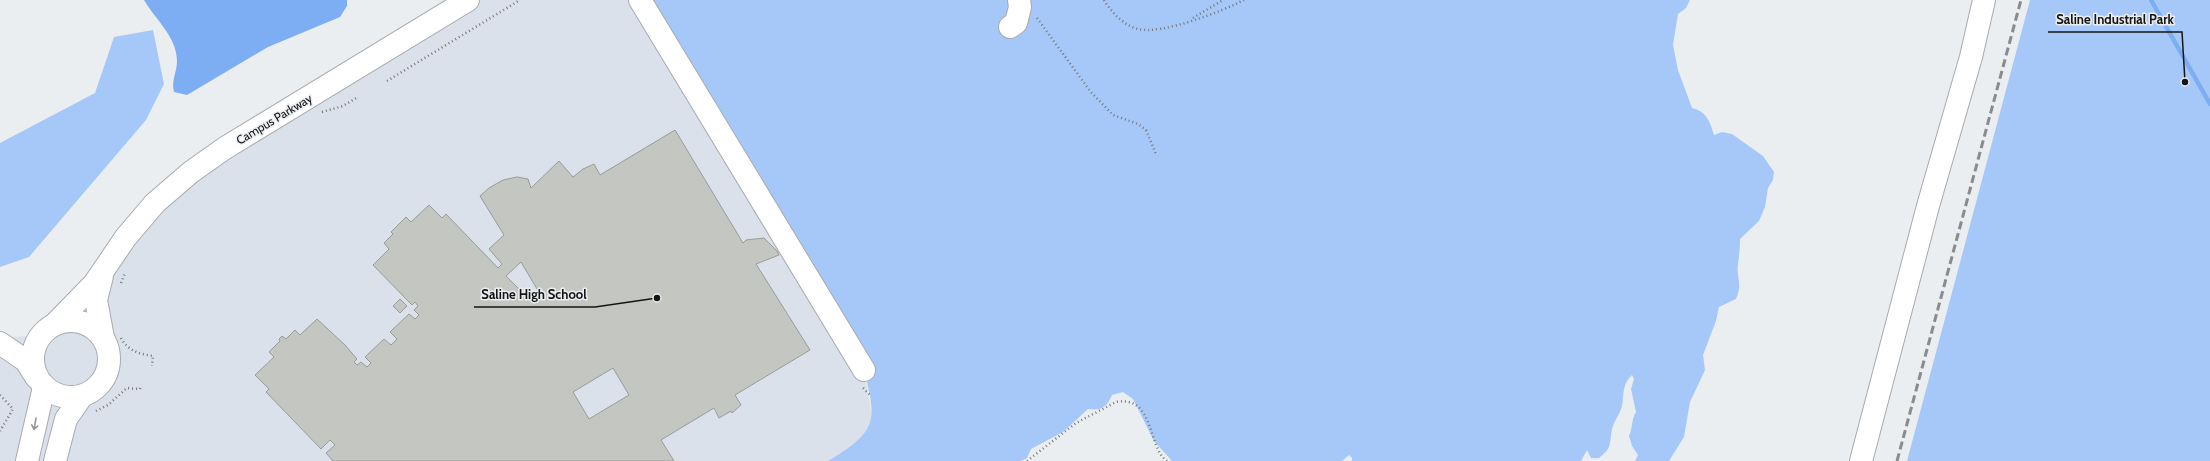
<svg xmlns="http://www.w3.org/2000/svg" width="2210" height="461" font-family="Cabin,sans-serif">
	<style>
		.built { fill: #dae1ea }
		.green { fill: #a6c8f9 }
		.water { fill: #7dadf2 }
		.lines { fill: none; stroke-linecap: round; stroke-linejoin: round }
		.stream { stroke: #7dadf2; stroke-width: 4.5 }
		.building { fill: #c4c6c2; stroke: #999b97; fill-rule: evenodd }
		.minor-casing { stroke: #a8aaad; stroke-width: 24 }
		.path { stroke: #757779; stroke-width: 2.5; stroke-dasharray: 1 3; stroke-linecap: butt }
		.minor { stroke: #fff; stroke-width: 22 }
		.rail { stroke: #898b8d; stroke-width: 3; stroke-dasharray: 8 4; stroke-linecap: butt }
		.oneway { stroke: #959696 }
		.labels { text-anchor: middle; dominant-baseline: central; stroke-width: 3; stroke-linejoin: round; paint-order: stroke }
		.street-label { font-size: 12px; fill: #141516; stroke: #ebeef1 }
		.leader { fill: none; stroke: #141516; stroke-width: 1.5 }
		.callout-dot { fill: #141516; stroke: #ebeef1; stroke-width: 1.5 }
		.callout-label { font-size: 13px; text-anchor: middle; font-weight: bold; fill: #141516; stroke: #ebeef1; stroke-width: 3; stroke-linejoin: round; paint-order: stroke }
	</style>
	<rect width="100%" height="100%" fill="#ebeef1"/>
	<!-- built -->
	<path class="built" d="M468,0H640L864,370L872,417L869,428L862,438L828,461H0V338L30,336L49,327L155,203Z"/>
	<!-- green -->
	<g class="green">
		<path d="M640,0H1690L1686,8L1678,14L1673,45L1678,70L1692,108C1706,111 1710,121 1714,135L1722,132L1732,134L1763,156L1774,172L1773,180L1768,188L1765,207L1759,221L1740,239C1740,248 1739,256 1738,264C1736,278 1743,283 1736,299L1719,307L1716,321L1703,355L1705,370L1690,402L1684,437L1669,461H1635L1638,455L1632,446L1629,436C1633,427 1631,420 1636,412L1631,389L1634,379L1632,375C1622,384 1624,394 1622,406C1620,414 1614,421 1612,429C1609,444 1613,447 1599,458H1591L1587,450L1581,461H1352V458L1349,455L1342,461H1172L1154,441L1133,399L1123,392L1112,395C1107,407 1101,411 1088,409L1063,432L1031,449L1027,458L1021,461H828C876,431 878,424 864,370Z"/>
		<path d="M2030,0H2210V461H1907Z"/>
		<path d="M153,30L164,84L146,120L29,257L0,267V143L95,93L114,37Z"/>
	</g>
	<!-- water -->
	<path class="water" d="M144,0H347V6L340,17L268,47L187,95L174,92C171,81 177,72 177,61C177,37 155,19 144,0Z"/>
	<g class="lines">
		<!-- stream -->
		<path class="stream" d="M2151,0L2210,104"/>
	</g>
	<!-- building -->
	<g class="building">
		<path d="M675,130L743,243L746,240L764,238L777,251L779,255L756,264L810,350L735,395L741,405L732,413L731,411L719,418L714,408L661,440L674,461H333L326,453L335,445L330,440L321,449L266,392L269,389L255,375L274,357L269,352L280,341L279,339L282,336L286,339L295,330L300,335L317,319L345,345L357,359L354,362L357,365L361,362L367,367L371,363L365,357L384,339L391,345L397,339L390,332L409,314L415,319L419,315L414,310L418,306L415,302L412,305L373,265L389,249L384,243L393,234L391,232L406,217L411,222L429,205L442,218L446,214L498,268L502,264L489,249L504,235L480,196L489,188L503,180L517,177L528,179L531,188L559,161L573,177L583,169L594,164L600,175ZM521,262L540,294L532,302L506,276ZM613,368L629,395L589,419L573,392Z"/>
		<path d="M400,299L407,306L400,313L393,306Z"/>
	</g>
	<g class="lines">
		<defs>
			<g id="minor">
				<path d="M640,0L864,370"/>
				<path d="M1010,27L1016,23L1020,7L1019,0"/>
				<path d="M102,276L96,300L103,338"/>
				<circle cx="71" cy="359" r="38"/>
				<path d="M55,324L94,284L126,237L155,203L191,172L225,148L468,0"/>
				<path d="M0,343L26,361L36,377"/>
				<path d="M27,461L44,387"/>
				<path d="M55,461L66,419L82,396"/>
				<path d="M1861,461L1928,206L1971,57L1984,0"/>
			</g>
		</defs>
		<!-- minor casing -->
		<use href="#minor" class="minor-casing"/>
		<!-- path -->
		<g class="path">
			<path d="M1104,0C1112,13 1123,25 1138,29C1162,35 1223,11 1244,0"/>
			<path d="M1037,18L1090,91L1113,115L1138,124L1146,130L1156,154"/>
			<path d="M1193,18L1223,0"/>
			<path d="M387,81L520,0"/>
			<path d="M322,112L343,106L358,97"/>
			<path d="M121,283L125,273"/>
			<path d="M121,338C128,351 140,354 153,356L152,366"/>
			<path d="M863,388L870,395"/>
			<path d="M0,395L13,409L0,431"/>
			<path d="M96,411L108,405L127,388L140,389L141,385"/>
			<path d="M1027,461L1076,423L1116,402C1155,395 1147,447 1167,461"/>
		</g>
		<!-- minor -->
		<use href="#minor" class="minor"/>
		<!-- rail -->
		<path class="rail" d="M1897,461L2021,0"/>
	</g>
	<!-- one-way arrows -->
	<defs><path id="oneway-shaft" d="M-6 0H5M1.5-3L5.5 0L1.5 3" fill="none" stroke-width="1.6" stroke-linecap="round" stroke-linejoin="round"/></defs>
	<use class="oneway" href="#oneway-shaft" transform="translate(35 424) rotate(100)"/>
	<g class="labels">
		<!-- street labels -->
		<g class="street-label">
			<text transform="translate(274 119) rotate(-31)">Campus Parkway</text>
		</g>
	</g>
	<!-- callouts -->
	<path class="leader" d="M2185 82L2182 32H2048M657 298L595 307H474"/>
	<g class="callout-dot">
		<circle cx="2185" cy="82" r="4"/>
		<circle cx="657" cy="298" r="4"/>
	</g>
	<g class="callout-label">
		<text x="2115" y="24">Saline Industrial Park</text>
		<text x="534" y="299">Saline High School</text>
	</g>
</svg>
